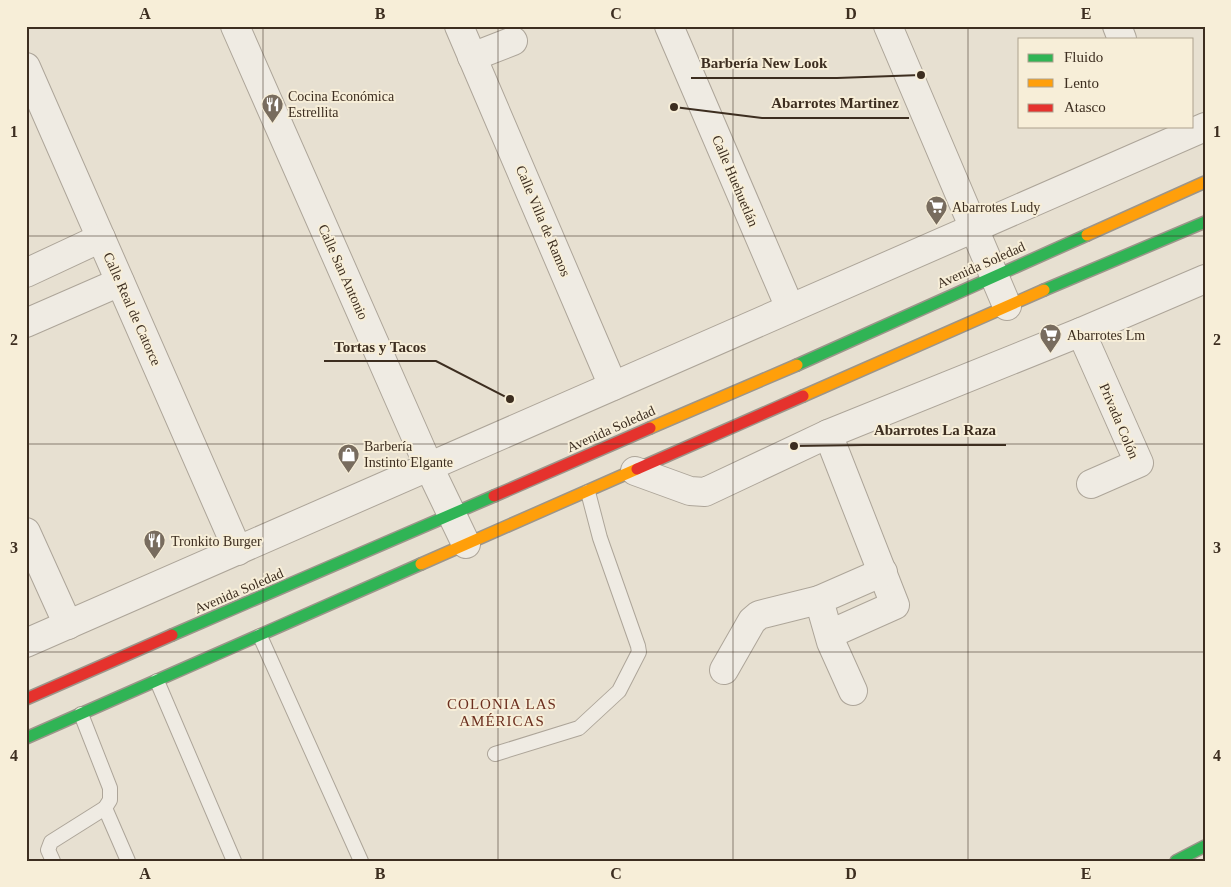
<svg xmlns="http://www.w3.org/2000/svg" width="1231" height="887" font-family="'Times New Roman',serif">
	<style>
		.lines { fill: none; stroke-linecap: round; stroke-linejoin: round }
		.lane-casing { stroke: #ada599; stroke-width: 16 }
		.street-casing { stroke: #ada599; stroke-width: 30 }
		.fast-casing { stroke: #9c958a; stroke-width: 14 }
		.slow-casing { stroke: #9c958a; stroke-width: 14 }
		.jam-casing { stroke: #9c958a; stroke-width: 14 }
		.lane { stroke: #efebe3; stroke-width: 14 }
		.street { stroke: #efebe3; stroke-width: 28 }
		.fast { stroke: #30b455; stroke-width: 11 }
		.slow { stroke: #ff9f0a; stroke-width: 11 }
		.jam { stroke: #e5322d; stroke-width: 11 }
		.grid { fill: none; stroke: #3d2e20; stroke-width: 1; stroke-opacity: 0.55 }
		.labels { text-anchor: middle; dominant-baseline: central; stroke-width: 4; stroke-linejoin: round; paint-order: stroke }
		.poi-label { font-size: 14px; fill: #3d2e20; stroke: #f7eed8; text-anchor: start }
		.street-label { font-size: 14px; fill: #3d2e20; stroke: #f7eed8 }
		.neighbourhood-label { font-size: 15px; letter-spacing: 1px; fill: #6b2e1e; stroke: #f7eed8 }
		.leader { fill: none; stroke: #3d2e20; stroke-width: 2 }
		.callout-dot { fill: #3d2e20; stroke: #f7eed8; stroke-width: 2 }
		.callout-label { font-size: 15px; text-anchor: middle; font-weight: bold; fill: #3d2e20; stroke: #f7eed8; stroke-width: 4; stroke-linejoin: round; paint-order: stroke }
		.neatline { fill: none; stroke: #3d2e20; stroke-width: 2 }
		.grid-label { font-size: 16px; text-anchor: middle; font-weight: bold; fill: #3d2e20 }
	</style>
	<rect width="100%" height="100%" fill="#e7e0d1"/>
	<g class="lines">
		<defs>
			<g id="lane">
				<path d="M260,636L361,861"/>
				<path d="M157,681L234,861"/>
				<path d="M495,754L579,728L619,691L639,652L638,646L600,538L588,492"/>
				<path d="M105,808L128,861"/>
				<path d="M53,861L48,850L51,842L105,808L110,800V788L81,714"/>
			</g>
			<g id="street">
				<path d="M235,26L429,467L466,544"/>
				<path d="M459,26L613,386"/>
				<path d="M669,26L790,308"/>
				<path d="M888,26L1007,306"/>
				<path d="M1117,26L1122,39"/>
				<path d="M472,57L513,41"/>
				<path d="M26,67L238,551"/>
				<path d="M26,273L101,238"/>
				<path d="M26,323L120,282"/>
				<path d="M1081,332L1139,463L1091,484"/>
				<path d="M828,434L895,605L830,634"/>
				<path d="M635,471L690,491L705,492L828,434L1081,332L1205,279"/>
				<path d="M26,532L68,625"/>
				<path d="M26,643L1205,127"/>
				<path d="M724,670L752,621L759,615L819,600"/>
				<path d="M853,691L831,642L819,600L883,572"/>
			</g>
			<g id="fast">
				<path d="M1044,290L1205,222"/>
				<path d="M797,365L1087,235"/>
				<path d="M172,635L494,496"/>
				<path d="M26,738L421,564"/>
				<path d="M1176,861L1205,846"/>
			</g>
			<g id="slow">
				<path d="M1087,235L1205,182"/>
				<path d="M803,396L1044,290"/>
				<path d="M650,428L797,365"/>
				<path d="M421,564L637,469"/>
			</g>
			<g id="jam">
				<path d="M637,469L803,396"/>
				<path d="M494,496L650,428"/>
				<path d="M26,699L172,635"/>
			</g>
		</defs>
		<!-- lane casing -->
		<use href="#lane" class="lane-casing"/>
		<!-- street casing -->
		<use href="#street" class="street-casing"/>
		<!-- fast casing -->
		<use href="#fast" class="fast-casing"/>
		<!-- slow casing -->
		<use href="#slow" class="slow-casing"/>
		<!-- jam casing -->
		<use href="#jam" class="jam-casing"/>
		<!-- lane -->
		<use href="#lane" class="lane"/>
		<!-- street -->
		<use href="#street" class="street"/>
		<!-- fast -->
		<use href="#fast" class="fast"/>
		<!-- slow -->
		<use href="#slow" class="slow"/>
		<!-- jam -->
		<use href="#jam" class="jam"/>
	</g>
	<!-- grid -->
	<path class="grid" d="M263,26V861M498,26V861M733,26V861M968,26V861M26,236H1205M26,444H1205M26,652H1205"/>
	<!-- icons -->
	<defs>
		<symbol id="restaurant-pin" viewBox="-11 -11 22 30"><path d="M0 17L-7.5 6A9.5 9.5 0 1 1 7.5 6Z" fill="#786c5e" stroke="#f7eed8"/><path d="M-5-6h1v4h1v-4h1v4h1v-4h1v5L-1.5 .5V6h-2V.5L-5-1ZM5-6V6H3V1.5H1.5Q1.5-4 5-6Z" fill="#fff"/></symbol>
		<symbol id="supermarket-pin" viewBox="-11 -11 22 30"><path d="M0 17L-7.5 6A9.5 9.5 0 1 1 7.5 6Z" fill="#786c5e" stroke="#f7eed8"/><path d="M-6-5.5h2.5l.6 2H6L4.5 2H-2.5L-4.4-4H-6ZM-1.5 3.2a1.3 1.3 0 1 0 .1 0ZM3 3.2a1.3 1.3 0 1 0 .1 0Z" fill="#fff"/></symbol>
		<symbol id="shop-pin" viewBox="-11 -11 22 30"><path d="M0 17L-7.5 6A9.5 9.5 0 1 1 7.5 6Z" fill="#786c5e" stroke="#f7eed8"/><path d="M-5-2.5h2.3a2.7 3.5 0 0 1 5.4 0H5L5.5 6h-11ZM-1.5-2.5h3a1.5 2.3 0 0 0-3 0Z" fill="#fff"/></symbol>
	</defs>
	<g fill-rule="evenodd">
		<use href="#restaurant-pin" x="260" y="92" width="25" height="34"/>
		<use href="#supermarket-pin" x="924" y="194" width="25" height="34"/>
		<use href="#supermarket-pin" x="1038" y="322" width="25" height="34"/>
		<use href="#shop-pin" x="336" y="442" width="25" height="34"/>
		<use href="#restaurant-pin" x="142" y="528" width="25" height="34"/>
	</g>
	<g class="labels">
		<!-- poi labels -->
		<g class="poi-label">
			<text x="288" y="96">Cocina Económica<tspan x="288" dy="16">Estrellita</tspan></text>
			<text x="952" y="207">Abarrotes Ludy</text>
			<text x="1067" y="335">Abarrotes Lm</text>
			<text x="364" y="446">Barbería<tspan x="364" dy="16">Instinto Elgante</tspan></text>
			<text x="171" y="541">Tronkito Burger</text>
		</g>
		<!-- street labels -->
		<g class="street-label">
			<text transform="translate(735 181) rotate(67)">Calle Huehuetlán</text>
			<text transform="translate(543 221) rotate(67)">Calle Villa de Ramos</text>
			<text transform="translate(981 265) rotate(-24)">Avenida Soledad</text>
			<text transform="translate(343 272) rotate(66)">Calle San Antonio</text>
			<text transform="translate(132 309) rotate(66)">Calle Real de Catorce</text>
			<text transform="translate(1119 421) rotate(67)">Privada Colón</text>
			<text transform="translate(611 429) rotate(-24)">Avenida Soledad</text>
			<text transform="translate(239 591) rotate(-23)">Avenida Soledad</text>
		</g>
		<!-- neighbourhood labels -->
		<g class="neighbourhood-label">
			<text x="502" y="704">COLONIA LAS<tspan x="502" dy="17">AMÉRICAS</tspan></text>
		</g>
	</g>
	<!-- callouts -->
	<path class="leader" d="M921 75L837 78H691M674 107L762 118H909M510 399L436 361H324M794 446L864 445H1006"/>
	<g class="callout-dot">
		<circle cx="921" cy="75" r="5"/>
		<circle cx="674" cy="107" r="5"/>
		<circle cx="510" cy="399" r="5"/>
		<circle cx="794" cy="446" r="5"/>
	</g>
	<g class="callout-label">
		<text x="764" y="68">Barbería New Look</text>
		<text x="835" y="108">Abarrotes Martinez</text>
		<text x="380" y="352">Tortas y Tacos</text>
		<text x="935" y="435">Abarrotes La Raza</text>
	</g>
	<!-- border -->
	<rect width="1231" height="887" fill="none" stroke="#f7eed8" stroke-width="55"/>
	<!-- legend -->
	<rect x="1018" y="38" width="175" height="90" fill="#f7eed8" stroke="#ada18e"/>
	<rect x="1028" y="54" width="25" height="8" fill="#30b455" stroke="#ada18e"/>
	<text x="1064" y="62" font-size="15" fill="#3d2e20">Fluido</text>
	<rect x="1028" y="79" width="25" height="8" fill="#ff9f0a" stroke="#ada18e"/>
	<text x="1064" y="88" font-size="15" fill="#3d2e20">Lento</text>
	<rect x="1028" y="104" width="25" height="8" fill="#e5322d" stroke="#ada18e"/>
	<text x="1064" y="112" font-size="15" fill="#3d2e20">Atasco</text>
	<rect x="28" y="28" width="1176" height="832" class="neatline"/>
	<g class="grid-label">
		<text x="145" y="19">A</text>
		<text x="380" y="19">B</text>
		<text x="616" y="19">C</text>
		<text x="851" y="19">D</text>
		<text x="1086" y="19">E</text>
		<text x="14" y="137">1</text>
		<text x="1217" y="137">1</text>
		<text x="14" y="345">2</text>
		<text x="1217" y="345">2</text>
		<text x="14" y="553">3</text>
		<text x="1217" y="553">3</text>
		<text x="14" y="761">4</text>
		<text x="1217" y="761">4</text>
		<text x="145" y="879">A</text>
		<text x="380" y="879">B</text>
		<text x="616" y="879">C</text>
		<text x="851" y="879">D</text>
		<text x="1086" y="879">E</text>
	</g>
</svg>
